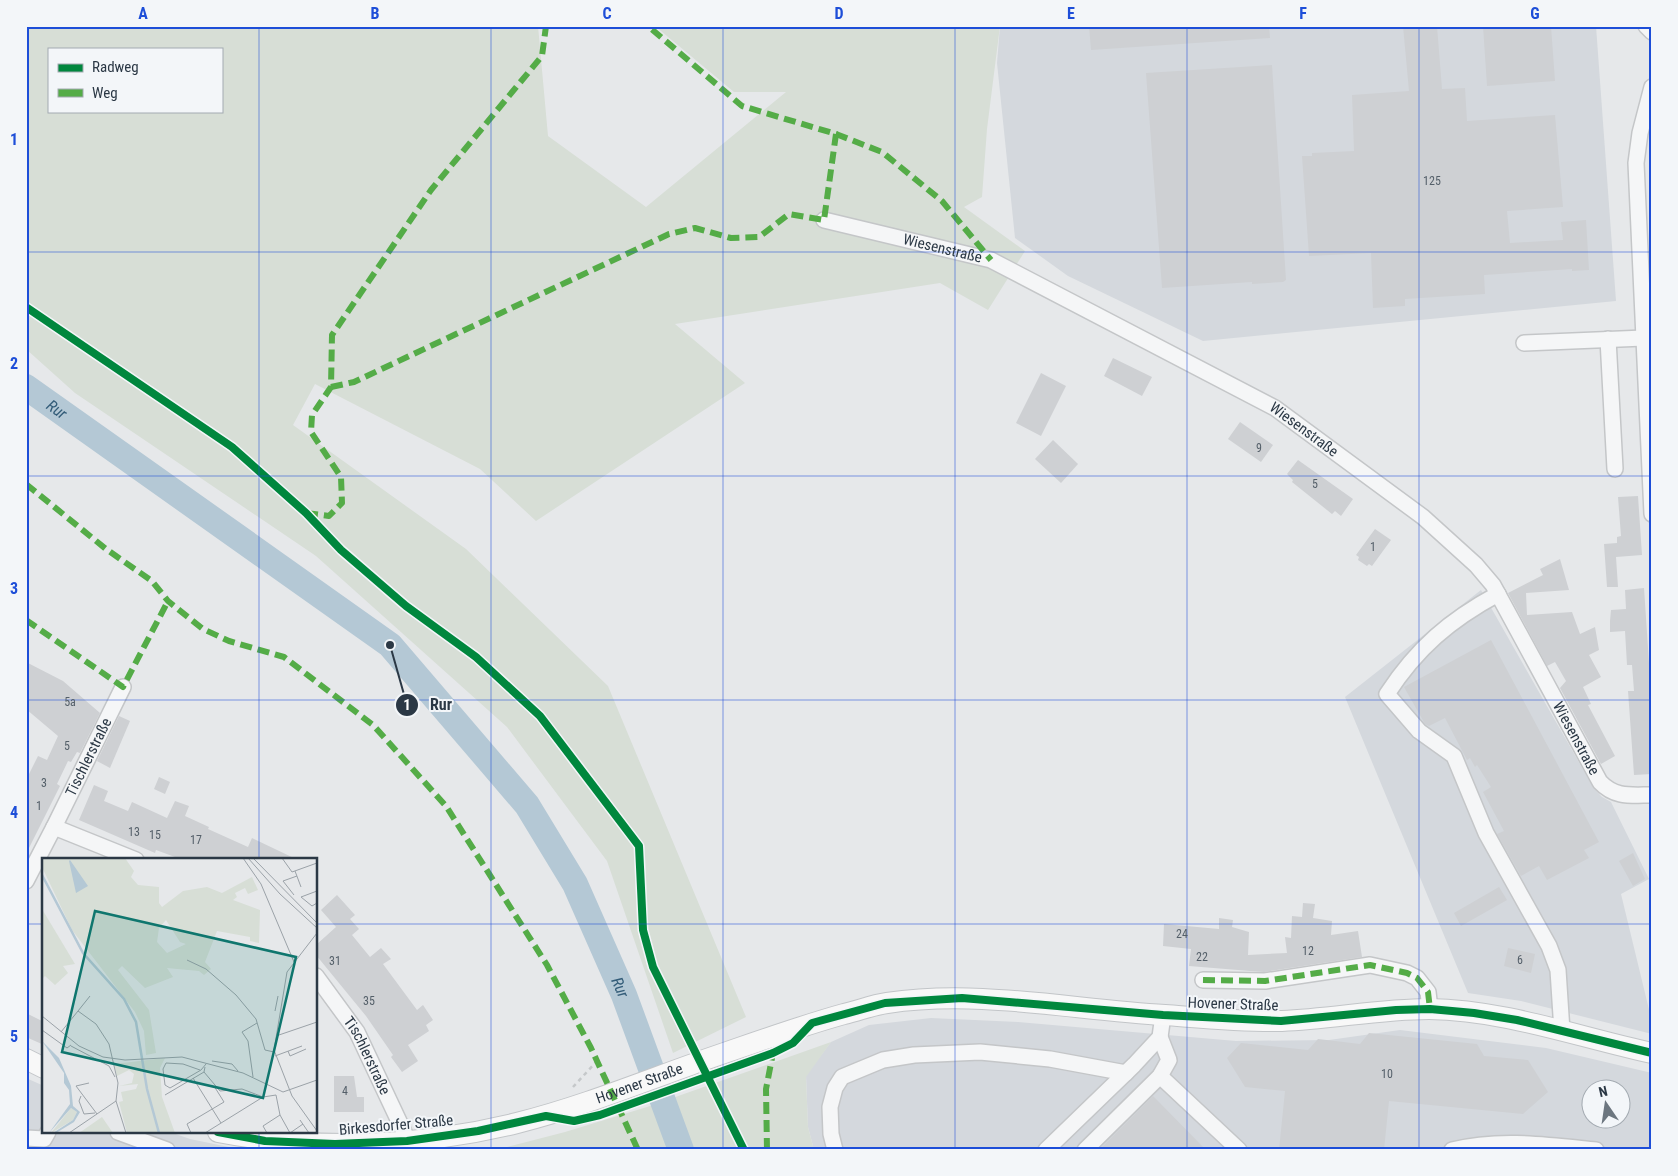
<svg xmlns="http://www.w3.org/2000/svg" width="1678" height="1176" font-family="'Roboto Condensed',sans-serif">
	<style>
		.built { fill: #d4d8dd; fill-rule: evenodd }
		.green { fill: #d7ded6; fill-rule: evenodd }
		.lines { fill: none; stroke-linecap: round; stroke-linejoin: round }
		.river { stroke: #b4c8d5; stroke-width: 26 }
		.building { fill: #ced0d3 }
		.minor-casing { stroke: #c4c6c8; stroke-width: 18 }
		.major-casing { stroke: #c2c5c8; stroke-width: 22 }
		.path { stroke: #c5c8ca; stroke-width: 2.5; stroke-dasharray: 4 4; stroke-linecap: butt }
		.minor { stroke: #f5f6f7; stroke-width: 15 }
		.major { stroke: #f8f8f8; stroke-width: 20 }
		.quiet { stroke: #54ac47; stroke-width: 6; stroke-dasharray: 12 6; stroke-linecap: butt }
		.cycleway-casing { stroke: #f3f6f9; stroke-width: 11 }
		.cycleway { stroke: #00873e; stroke-width: 8 }
		.grid { fill: none; stroke: #1d4ed8; stroke-width: 1; stroke-opacity: 0.55 }
		.labels { text-anchor: middle; dominant-baseline: central; stroke-width: 4; stroke-linejoin: round; paint-order: stroke }
		.number-label { font-size: 12px; fill: #545f69 }
		.street-label { font-size: 15px; fill: #2b3845; stroke: #f3f6f9 }
		.water-label { font-size: 16px; font-style: italic; fill: #345d79; stroke: #f3f6f9 }
		.inset-river { fill: none; stroke: #b4c8d5; stroke-width: 2.5 }
		.inset-road { fill: none; stroke: #9ba2a8; stroke-width: 1 }
		.view { fill: #0f766e; fill-opacity: 0.15; stroke: #0f766e; stroke-width: 2.5 }
		.inset-edge { fill: none; stroke: #2b3845; stroke-width: 2.5 }
		.leader { fill: none; stroke: #2b3845; stroke-width: 2 }
		.callout-dot { fill: #2b3845; stroke: #f3f6f9; stroke-width: 2 }
		.mark-label { font-size: 15px; text-anchor: middle; font-weight: bold; fill: #fff }
		.callout-label { font-size: 16px; text-anchor: middle; font-weight: bold; fill: #2b3845; stroke: #f3f6f9; stroke-width: 4; stroke-linejoin: round; paint-order: stroke }
		.neatline { fill: none; stroke: #1d4ed8; stroke-width: 2 }
		.grid-label { font-size: 16px; text-anchor: middle; font-weight: bold; fill: #1d4ed8 }
	</style>
	<rect width="100%" height="100%" fill="#e6e8ea"/>
	<!-- built -->
	<g class="built">
		<path d="M1000,26H1596L1616,301L1203,341L1068,276L1015,238L997,63Z"/>
		<path d="M1481,590L1593,787L1602,797L1611,802L1649,879L1621,894L1652,1022V1034L1521,1001L1468,993L1345,697Z"/>
		<path d="M931,1018L1018,1022L1236,1041L1329,1040L1400,1030L1546,1048L1652,1073V1150H814L808,1127L806,1075L831,1042L869,1025ZM1590,1088H1620V1118H1590Z"/>
		<path d="M26,1078L44,1086V1132H170L190,1139L243,1150H26Z"/>
	</g>
	<!-- green -->
	<g class="green">
		<path d="M26,26H538L548,136L646,207L786,92H734L655,26H1000L987,129L982,197L964,207L1025,251L988,310L940,283L675,324L745,383L536,521L480,469L315,384L293,425L466,549L608,686L746,1017L673,1053L607,861L507,727L316,556L75,393L26,349ZM49,49H221V111H49Z"/>
		<path d="M831,1042L806,1077L808,1127L814,1150H496L565,1132L647,1107Z"/>
	</g>
	<g class="lines">
		<!-- river -->
		<path class="river" id="s1" d="M26,387L390,645L527,805L575,884L624,995L681,1150"/>
	</g>
	<!-- building -->
	<g class="building">
		<path d="M1089,26H1269L1270,38L1091,50Z"/>
		<path d="M1403,26H1437L1442,89L1465,88L1467,121L1555,115L1563,207L1507,211L1510,243L1563,240L1561,222L1586,220L1589,270L1572,271V269L1484,275L1485,294L1405,299V306L1373,308L1371,253L1309,256L1302,156H1312V153L1354,151L1352,95L1409,91Z"/>
		<path d="M1483,26H1551L1555,81L1487,86Z"/>
		<path d="M1272,65L1286,280L1283,282L1252,284V282L1162,288L1146,73Z"/>
		<path d="M1113,358L1152,377L1142,396L1104,376Z"/>
		<path d="M1041,373L1066,386L1041,436L1016,423Z"/>
		<path d="M1240,422L1273,445L1261,462L1228,439Z"/>
		<path d="M1053,440L1078,464L1061,483L1035,459Z"/>
		<path d="M1298,460L1353,499L1341,516L1335,511L1332,514L1292,482L1293,480L1287,474Z"/>
		<path d="M1638,496L1642,555L1616,557L1618,587H1607L1604,544L1617,543V537L1621,536L1618,497Z"/>
		<path d="M1375,529L1391,540L1372,566L1369,564L1367,566L1358,560L1359,557L1356,555Z"/>
		<path d="M1560,559L1569,590L1526,593L1527,615L1572,612L1580,634L1595,627L1599,650L1589,655L1601,677L1583,687L1591,704L1588,705L1615,756L1601,764L1560,688L1566,681L1555,662L1547,666L1508,593L1543,575L1540,569Z"/>
		<path d="M1644,588L1652,708V774L1634,775L1628,691H1634L1632,665H1627L1625,631L1610,632V621L1611,610L1626,609L1625,590Z"/>
		<path d="M1491,640L1599,842L1584,850L1589,858L1547,880L1539,866L1521,876L1497,834L1504,831L1483,792L1491,787L1477,765L1475,767L1470,758L1467,760L1445,718L1429,726L1425,724L1404,687Z"/>
		<path d="M26,662L63,681L100,713L80,753L77,752L71,762L68,761L57,784L60,786L26,854V780L38,756L47,760L58,736L26,709Z"/>
		<path d="M119,716L130,721L110,768L97,761Z"/>
		<path d="M159,777L170,782L165,794L154,789Z"/>
		<path d="M94,785L108,791L104,801L128,811L132,802L167,818L175,801L189,806L185,816L209,827L208,829L248,847L252,838L298,860H183L156,850L155,853L79,820Z"/>
		<path d="M1633,853L1645,879L1633,886L1619,861Z"/>
		<path d="M1499,887L1507,900L1461,926L1454,913Z"/>
		<path d="M337,895L355,915L350,919L359,929L352,935L370,957L381,948L391,959L383,964L417,1010L423,1005L433,1020L426,1025L429,1031L408,1045L418,1061L402,1072L391,1057L393,1055L366,1016L316,955V945L336,927L321,910Z"/>
		<path d="M1303,903L1315,904L1313,918L1332,921L1331,935L1358,931L1362,957L1264,972L1250,971L1189,966L1191,949L1163,946L1164,924L1219,929V918L1233,920L1232,927L1249,932L1248,955L1287,953L1285,937L1291,938L1292,916L1302,917Z"/>
		<path d="M1508,948L1535,954L1531,973L1504,966Z"/>
		<path d="M26,1013L44,1022V1045L26,1037Z"/>
		<path d="M1369,1033L1477,1044L1484,1056L1528,1060L1548,1092L1523,1114L1389,1101L1384,1150H1279L1285,1091L1245,1087L1227,1058L1241,1043L1308,1050L1318,1039L1360,1044Z"/>
		<path d="M334,1076H354L357,1097H364V1112H334Z"/>
		<path d="M1153,1096L1206,1150H1099Z"/>
	</g>
	<g class="lines">
		<defs>
			<g id="minor">
				<path d="M1646,26L1652,32"/>
				<path d="M1652,87L1640,133L1636,163L1652,514"/>
				<path id="s2" d="M824,220L991,260L1275,408L1423,517L1476,565L1493,585L1600,782C1615,798 1631,795 1652,795"/>
				<path d="M1608,339L1615,469"/>
				<path d="M1524,343L1644,338"/>
				<path d="M1498,594C1450,620 1417,648 1387,694L1419,731L1454,756L1486,833L1549,946L1558,970L1562,1031"/>
				<path id="s3" d="M54,827L123,687"/>
				<path d="M26,881L54,827L136,860"/>
				<path id="s4" d="M316,976L357,1032L412,1149"/>
				<path d="M1203,980L1265,981L1370,965L1407,973L1417,978L1428,992L1430,1009"/>
				<path d="M1160,1076L1239,1150"/>
				<path d="M118,1132L167,1150"/>
				<path d="M26,1138L44,1139L48,1132"/>
				<path d="M835,1150L831,1134L830,1107L835,1088L842,1077L883,1060L914,1055L980,1052L1050,1059L1126,1073"/>
				<path d="M1046,1150L1134,1065L1160,1037L1163,1015"/>
				<path d="M1085,1150L1160,1076L1169,1060L1160,1037"/>
				<path d="M1452,1150C1500,1138 1547,1145 1596,1150"/>
			</g>
			<g id="major">
				<path d="M26,1059L44,1068"/>
				<path id="s5" d="M218,1132C315,1151 420,1147 517,1123C581,1107 642,1082 704,1060C751,1044 797,1027 844,1014C858,1011 872,1005 887,1003C979,989 1073,1010 1165,1015C1204,1018 1244,1022 1282,1021C1331,1019 1380,1009 1429,1009C1505,1010 1578,1037 1652,1053"/>
			</g>
		</defs>
		<!-- minor casing -->
		<use href="#minor" class="minor-casing"/>
		<!-- major casing -->
		<use href="#major" class="major-casing"/>
		<!-- path -->
		<path class="path" d="M573,1087L597,1061"/>
		<!-- minor -->
		<use href="#minor" class="minor"/>
		<!-- major -->
		<use href="#major" class="major"/>
		<!-- quiet -->
		<g class="quiet">
			<path d="M836,134L882,152L942,201L991,260"/>
			<path d="M331,387L354,382L669,234L695,228L731,238L759,237L789,214L824,220L836,134L742,106L648,26"/>
			<path d="M1649,452H1652"/>
			<path d="M26,484L106,549L152,581L168,601L203,629L229,641L284,657L373,725L446,806L547,965L591,1048L638,1150"/>
			<path d="M306,513L329,516L342,503L341,477L311,432L312,415L331,387L332,335L431,190L542,56L546,26"/>
			<path d="M26,620L123,687L168,601"/>
			<path d="M1203,980L1265,981L1370,965L1407,973L1417,978L1428,992L1430,1009"/>
			<path d="M767,1150L766,1089L773,1053"/>
		</g>
		<defs>
			<g id="cycleway">
				<path d="M26,307L232,447L306,513L341,550L406,606L476,657L540,716L639,846L643,930L653,967L744,1150"/>
				<path d="M218,1132L265,1141L335,1144L407,1141L478,1131L546,1116L574,1121L600,1115L773,1053L793,1043L812,1023L885,1003L962,998L1163,1015L1281,1021L1396,1010L1430,1009L1474,1013L1517,1020L1652,1053"/>
			</g>
		</defs>
		<!-- cycleway casing -->
		<use href="#cycleway" class="cycleway-casing"/>
		<!-- cycleway -->
		<use href="#cycleway" class="cycleway"/>
	</g>
	<!-- grid -->
	<path class="grid" d="M259,26V860M491,26V1150M723,26V1150M955,26V1150M1187,26V1150M1419,26V1150M26,252H1652M26,476H1652M26,700H1652M26,924H44M316,924H1652M259,1132V1150"/>
	<g class="labels">
		<!-- number labels -->
		<g class="number-label">
			<text x="1432" y="181">125</text>
			<text x="1259" y="448">9</text>
			<text x="1315" y="484">5</text>
			<text x="1373" y="547">1</text>
			<text x="70" y="702">5a</text>
			<text x="67" y="746">5</text>
			<text x="44" y="783">3</text>
			<text x="39" y="806">1</text>
			<text x="134" y="832">13</text>
			<text x="155" y="835">15</text>
			<text x="196" y="840">17</text>
			<text x="1182" y="934">24</text>
			<text x="1308" y="951">12</text>
			<text x="1202" y="957">22</text>
			<text x="1520" y="960">6</text>
			<text x="335" y="961">31</text>
			<text x="369" y="1001">35</text>
			<text x="1387" y="1074">10</text>
			<text x="345" y="1091">4</text>
		</g>
		<!-- street labels -->
		<g class="street-label">
			<text stroke="none"><textPath href="#s2" startOffset="122">Wiesenstraße</textPath></text>
			<text stroke="none"><textPath href="#s2" startOffset="528">Wiesenstraße</textPath></text>
			<text stroke="none"><textPath href="#s2" startOffset="948">Wiesenstraße</textPath></text>
			<text stroke="none"><textPath href="#s3" startOffset="78">Tischlerstraße</textPath></text>
			<text transform="translate(1233 1004) rotate(2)">Hovener Straße</text>
			<text stroke="none"><textPath href="#s4" startOffset="95">Tischlerstraße</textPath></text>
			<text stroke="none"><textPath href="#s5" startOffset="430">Hovener Straße</textPath></text>
			<text transform="translate(396 1125) rotate(-5)">Birkesdorfer Straße</text>
		</g>
		<!-- water labels -->
		<g class="water-label">
			<text stroke="none"><textPath href="#s1" startOffset="38">Rur</textPath></text>
			<text stroke="none"><textPath href="#s1" startOffset="862">Rur</textPath></text>
		</g>
	</g>
	<!-- overview -->
	<g transform="translate(42 858)">
		<rect width="275" height="275" fill="#e6e8ea"/>
		<path d="M0,0H83L92,13L89,19L96,27L117,29V45L120,49L141,33L165,29L180,35L210,19L216,32L206,36L203,30L193,35L195,39L191,42L218,52L217,85L208,83V79L175,73L163,104L169,111L162,117L157,113L125,110L131,119L103,130L80,108L76,112L107,152L114,195L104,197L102,173L93,154L30,72L0,9ZM124,62L138,84L144,86L125,95L115,84L117,70ZM0,51L33,106L21,108L26,115L13,127L3,118L0,121ZM123,200L118,210L120,239L133,275H85L77,244L81,243L79,234L94,231L96,226L77,228L90,225L92,216L87,212L75,218L72,206ZM29,250L35,254L31,262L9,275ZM60,259L71,275H37Z" fill="#d7ded6" fill-rule="evenodd"/>
		<path d="M28,2L46,28L34,35L27,3ZM0,183L17,200L29,228L31,248L38,254L32,264L14,275H11L31,262L35,254L29,250L7,275L28,246L27,232L22,225V215Z" fill="#b4c8d5"/>
		<path class="inset-river" d="M0,17L41,95L82,141L94,164L105,231L117,275"/>
		<path class="inset-road" d="M201,0L219,26L252,104M206,0L238,36L275,70M211,0L275,65M240,0L250,14L275,5M253,13L259,29M275,33L259,39L270,48L275,45M252,37L241,23L255,18M275,75L245,114L232,192L250,238L275,273M145,102L164,111L194,137L214,161L223,192L232,194M36,153L48,138M233,153L236,138M0,158L37,188L61,199L83,202L140,199L201,215L241,234L275,222M0,172L25,190L29,187M19,174L36,153L54,166L67,186L76,225L74,243L27,275M234,178L275,164M29,188L67,208L73,219M246,193L248,198L264,191M233,198L260,188M170,203L190,206L196,213M158,212L141,206L124,205L121,211L123,227L128,230L159,212L164,206M162,214L178,233L200,231L221,239M211,219L206,183L200,174L215,165M151,220L179,265M47,225L34,228L55,256M123,237L162,214L163,209M39,238L37,243L42,256L53,255M74,243L84,275M238,257L248,275L261,266M258,262L267,275M149,275L145,266L182,244L172,228M163,275L221,239L234,237M225,275L221,268L238,257L234,237"/>
		<path class="view" d="M53,53L254,99L221,240L20,194Z"/>
		<rect width="275" height="275" class="inset-edge"/>
	</g>
	<!-- callouts -->
	<path class="leader" d="M390 645L407 705"/>
	<g class="callout-dot">
		<circle cx="390" cy="645" r="5"/>
		<circle cx="407" cy="705" r="12"/>
	</g>
	<g class="mark-label">
		<text x="407" y="710">1</text>
	</g>
	<g class="callout-label">
		<text x="441" y="710">Rur</text>
	</g>
	<!-- border -->
	<rect width="1678" height="1176" fill="none" stroke="#f3f6f9" stroke-width="55"/>
	<!-- legend -->
	<rect x="48" y="48" width="175" height="65" fill="#f3f6f9" stroke="#a3aab1"/>
	<rect x="58" y="64" width="25" height="8" fill="#00873e" stroke="#a3aab1"/>
	<text x="92" y="72" font-size="15" fill="#2b3845">Radweg</text>
	<rect x="58" y="89" width="25" height="8" fill="#54ac47" stroke="#a3aab1"/>
	<text x="92" y="98" font-size="15" fill="#2b3845">Weg</text>
	<!-- north arrow -->
	<g transform="translate(1606 1104) rotate(347)"><circle r="24" fill="#f3f6f9" stroke="#a3aab1"/>
	<path d="M0-4L9 19L0 12L-9 19Z" fill="#6c767f"/>
	<text y="-8" font-size="14" font-weight="bold" text-anchor="middle" fill="#2b3845">N</text>
	</g>
	<rect x="28" y="28" width="1622" height="1120" class="neatline"/>
	<g class="grid-label">
		<text x="143" y="19">A</text>
		<text x="375" y="19">B</text>
		<text x="607" y="19">C</text>
		<text x="839" y="19">D</text>
		<text x="1071" y="19">E</text>
		<text x="1303" y="19">F</text>
		<text x="1535" y="19">G</text>
		<text x="14" y="145">1</text>
		<text x="14" y="369">2</text>
		<text x="14" y="594">3</text>
		<text x="14" y="818">4</text>
		<text x="14" y="1042">5</text>
	</g>
</svg>
